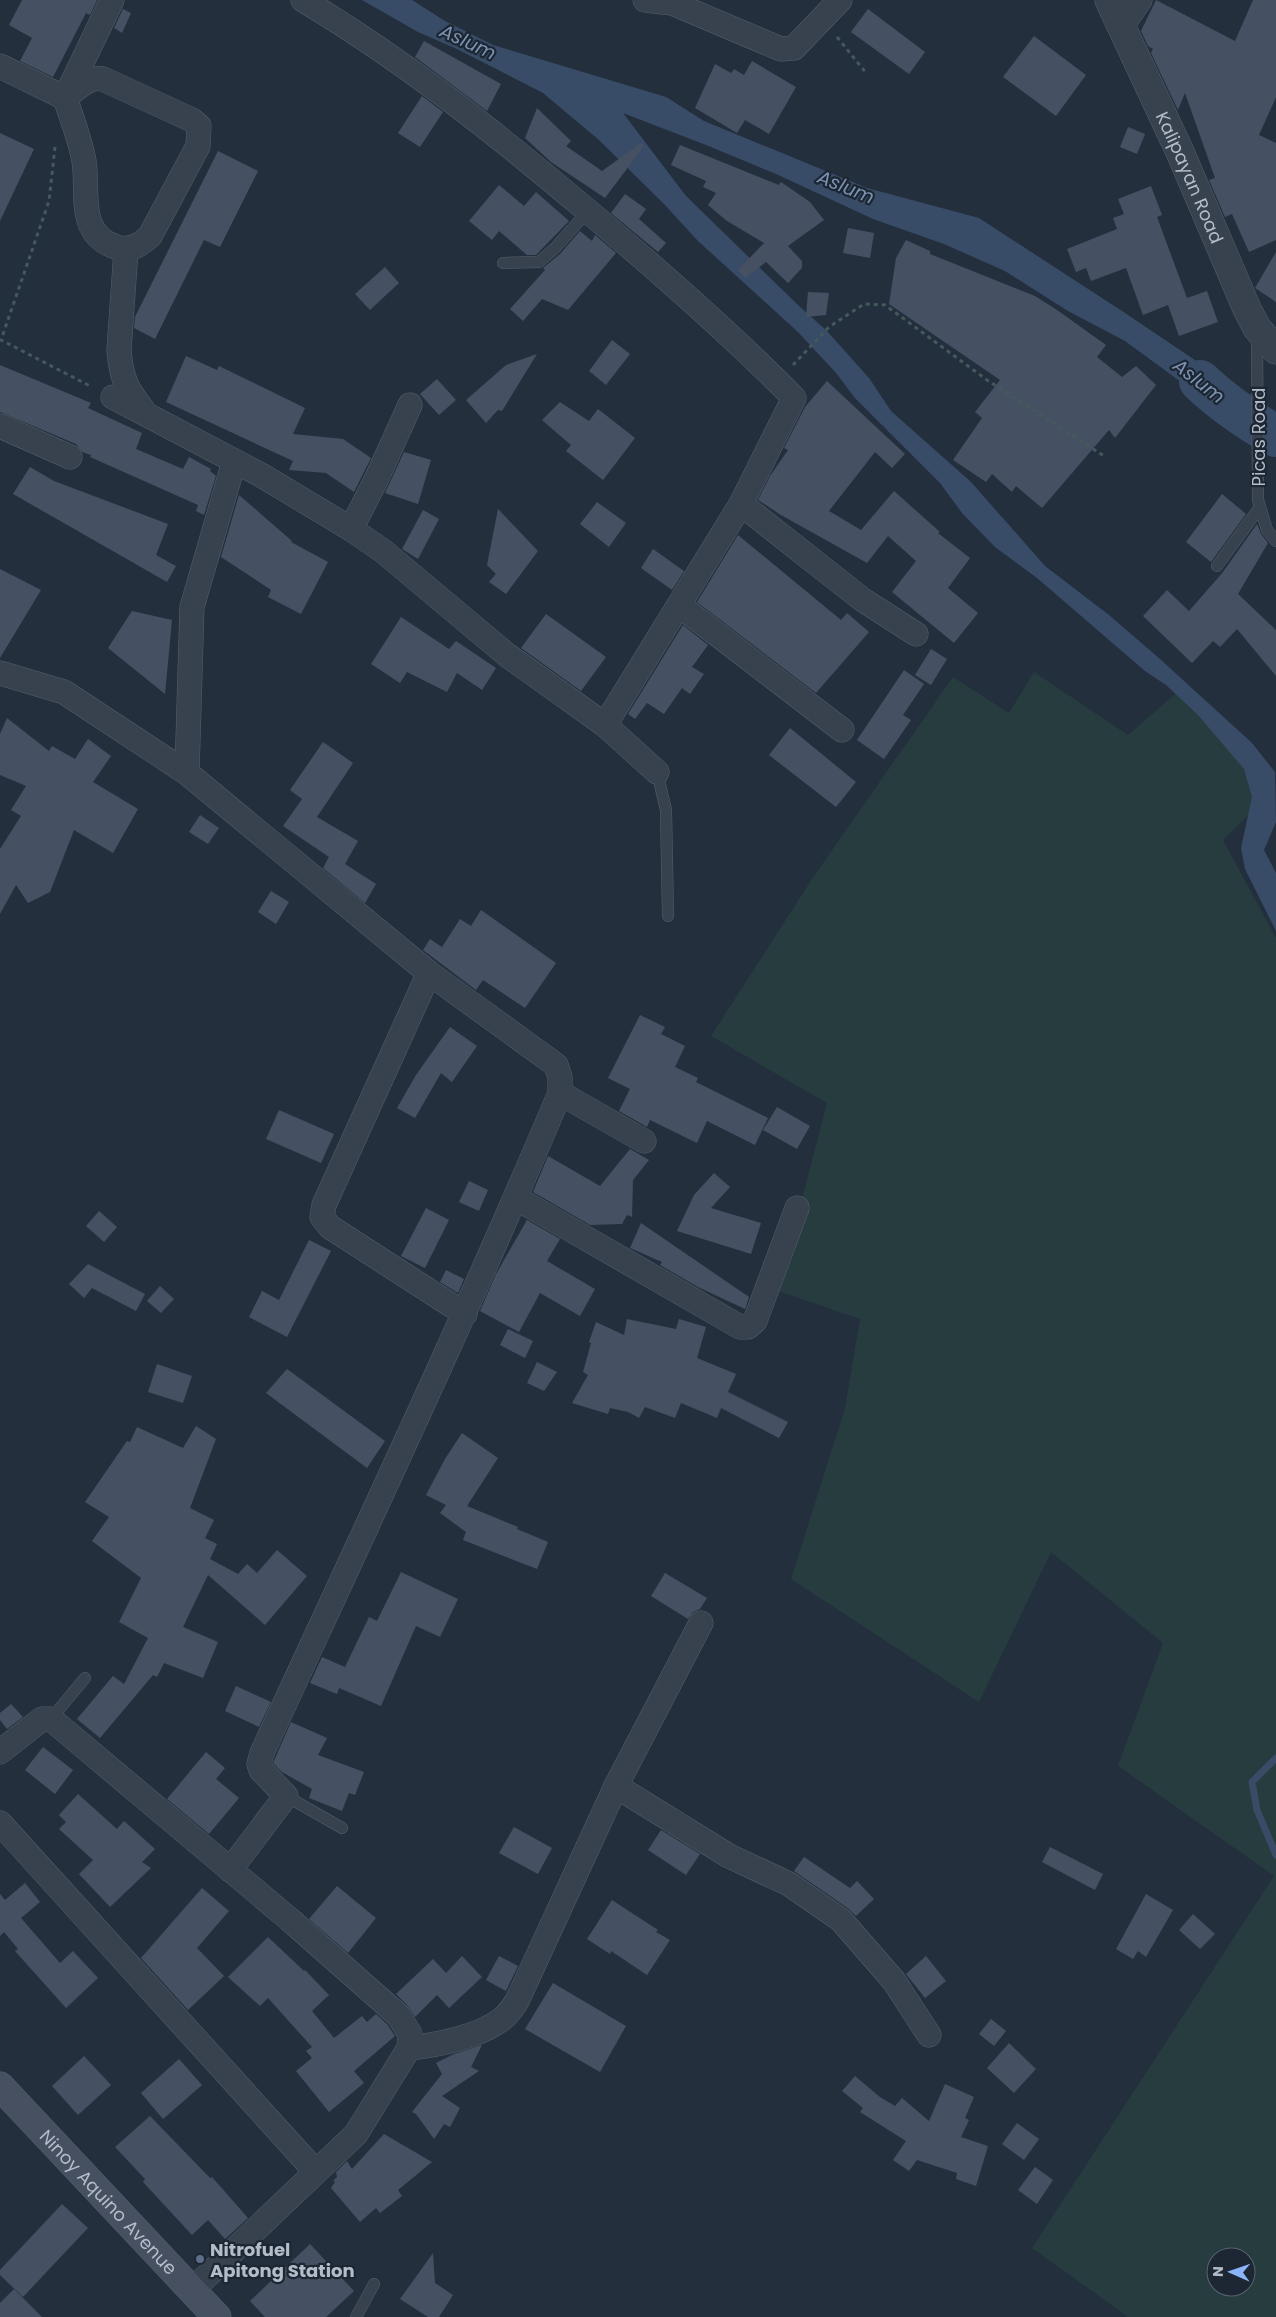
<svg xmlns="http://www.w3.org/2000/svg" width="1276" height="2317" font-family="Poppins,sans-serif">
	<style>
		.green { fill: #263c3f; fill-rule: evenodd }
		.water { fill: #394c67 }
		.lines { fill: none; stroke-linecap: round; stroke-linejoin: round }
		.stream { stroke: #394c67; stroke-width: 7 }
		.river { stroke: #394c67; stroke-width: 42 }
		.building { fill: #455162 }
		.service-casing { stroke: #565f6c; stroke-width: 12 }
		.minor-casing { stroke: #565f6c; stroke-width: 25 }
		.tertiary-casing { stroke: #565f6c; stroke-width: 29 }
		.secondary-casing { stroke: #565f6c; stroke-width: 29 }
		.path { stroke: #44595c; stroke-width: 3; stroke-dasharray: 4 4; stroke-linecap: butt }
		.service { stroke: #38414e; stroke-width: 11 }
		.minor { stroke: #38414e; stroke-width: 24 }
		.tertiary { stroke: #38414e; stroke-width: 28 }
		.secondary { stroke: #465061; stroke-width: 28 }
		.service-dot { fill: #5c6f8a; stroke: #1d2633; stroke-width: 2 }
		.labels { text-anchor: middle; dominant-baseline: central; stroke-width: 4.5; stroke-linejoin: round; paint-order: stroke }
		.street-label { font-size: 18px; fill: #b4bcc9; stroke: #1d2633 }
		.poi-label { font-size: 18px; font-weight: bold; fill: #b4bcc9; stroke: #1d2633; text-anchor: start }
		.water-label { font-size: 19px; font-style: italic; fill: #7c92b1; stroke: #1d2633 }
	</style>
	<rect width="100%" height="100%" fill="#242f3e"/>
	<!-- green -->
	<path class="green" d="M1034,672L1128,735L1181,689L1270,794L1223,840L1276,938V2317H1128L1032,2248L1274,1876L1118,1766L1163,1643L1051,1552L979,1702L791,1579L845,1408L860,1319L778,1291L827,1103L711,1036L814,876L953,677L1009,713ZM1216,2257H1246V2287H1216Z"/>
	<!-- water -->
	<g class="water">
		<path d="M362,0H412L445,21L493,45L666,97L704,121L867,188L979,218L1125,313L1223,379L1247,405L1244,428L1125,341L1068,311L1005,271L944,244L873,219L776,174L706,145L623,113L686,196L800,307L826,330L869,378L891,411L971,482L1045,566L1109,615L1160,659L1252,743L1275,772L1276,822L1264,850L1276,873V931L1245,869L1241,848L1252,797L1244,769L1198,715L1166,685L1145,671L1037,578L995,547L962,513L940,483L854,397L837,374L798,332L698,241L664,204L599,140L543,93L457,49L418,32Z"/>
		<path d="M1269,420L1276,424V447L1267,442Z"/>
	</g>
	<g class="lines">
		<!-- stream -->
		<path class="stream" d="M1276,1758L1252,1782L1257,1810L1276,1855"/>
		<!-- river -->
		<path class="river" d="M1200,381C1223,403 1248,420 1276,436"/>
	</g>
	<!-- building -->
	<g class="building">
		<path d="M22,0H97L90,15L86,13L53,77L20,61L32,38L9,25Z"/>
		<path d="M1156,0L1235,41L1253,0H1276V97L1259,135L1276,143V240L1249,252L1232,214L1225,217L1209,180L1215,178L1185,93L1178,110L1151,53L1153,49L1148,46L1141,31Z"/>
		<path d="M123,9L131,13L122,33L114,28Z"/>
		<path d="M868,9L925,52L909,74L851,32Z"/>
		<path d="M1034,36L1086,75L1056,116L1003,77Z"/>
		<path d="M424,41L501,84L487,111L415,57Z"/>
		<path d="M752,61L796,87L769,134L745,120L737,133L695,108L715,64L731,73L734,69L744,75Z"/>
		<path d="M422,96L443,112L420,147L398,133Z"/>
		<path d="M537,108L571,141L566,146L602,171L641,143L644,146L605,198L551,162L525,138Z"/>
		<path d="M1128,127L1145,134L1137,154L1120,147Z"/>
		<path d="M0,133L34,149L0,221Z"/>
		<path d="M680,145L779,185L781,182L810,202L824,220L788,246L802,261V268L788,283L766,262L745,278L738,270L764,243L727,221L708,205L716,193L703,187L706,181L671,165Z"/>
		<path d="M218,151L258,171L220,247L204,240L155,339L134,328L135,317Z"/>
		<path d="M499,185L524,206L536,192L569,221L536,255H527L499,231L492,240L469,221Z"/>
		<path d="M1151,186L1162,215L1157,217L1187,298L1207,291L1218,322L1179,336L1168,305L1143,315L1126,268L1091,281L1086,268L1076,272L1067,249L1117,229L1113,218L1124,214L1118,199Z"/>
		<path d="M625,194L646,209L639,219L666,243L658,252L611,213Z"/>
		<path d="M848,228L874,233L870,258L843,253Z"/>
		<path d="M580,231L592,241L595,235L616,253L568,310L542,299L523,321L510,309L545,270L543,268L560,254Z"/>
		<path d="M906,240L930,251V254L1035,296L1057,310L1106,345L1097,357L1122,377L1136,366L1156,385L1115,438L1109,430L1042,508L1016,486L1012,492L992,474L986,482L953,460L982,418L975,412L1000,380L889,304L896,258Z"/>
		<path d="M1276,252V302L1255,288Z"/>
		<path d="M385,267L399,283L370,310L355,294Z"/>
		<path d="M808,292L829,293L826,315L806,317Z"/>
		<path d="M612,340L630,354L606,385L589,371Z"/>
		<path d="M537,354L502,411L498,410L486,423L466,400L506,365Z"/>
		<path d="M186,356L217,370L219,366L305,408L293,434L343,439L371,458L354,492L326,473L289,470L293,461L166,402Z"/>
		<path d="M0,365L91,403L88,408L142,433L136,449L183,469L189,457L211,469L210,471L216,476L204,515L196,511L198,505L90,457L91,455L82,452L76,444L0,412Z"/>
		<path d="M437,379L456,400L439,415L420,394Z"/>
		<path d="M827,381L905,454L892,468L875,452L829,511L861,530L894,491L940,532L938,533L970,558L948,588L978,613L954,643L892,592L916,561L888,536L867,563L781,515L758,500L770,476L788,450L784,448L805,407Z"/>
		<path d="M560,402L589,421L598,409L635,438L603,480L566,451L571,445L542,420Z"/>
		<path d="M404,452L431,460L418,504L385,493Z"/>
		<path d="M30,467L54,481L168,524L156,555L176,566L167,582L13,494Z"/>
		<path d="M1222,494L1246,514L1211,562L1186,542Z"/>
		<path d="M239,495L292,541L291,542L328,562L301,614L268,597L271,590L221,557Z"/>
		<path d="M597,502L626,523L609,547L580,524Z"/>
		<path d="M498,509L538,551L506,594L489,582L496,574L487,565Z"/>
		<path d="M423,510L439,519L418,559L402,549Z"/>
		<path d="M1257,524L1261,534L1268,543L1238,594L1276,630V676L1237,629L1220,647L1213,641L1192,663L1143,616L1167,590L1189,611L1223,572Z"/>
		<path d="M738,535L841,620L847,613L869,632L816,693L697,602Z"/>
		<path d="M653,549L684,571L672,590L641,568Z"/>
		<path d="M0,569L41,590L0,658Z"/>
		<path d="M132,611L172,620L165,694L108,648Z"/>
		<path d="M546,614L606,657L581,691L521,648Z"/>
		<path d="M401,617L449,649L456,641L496,668L482,690L457,673L447,692L407,672L400,683L371,664Z"/>
		<path d="M683,625L708,645L692,667L704,674L690,694L682,688L664,714L647,703L635,719L628,714Z"/>
		<path d="M931,649L947,659L931,685L915,675Z"/>
		<path d="M904,670L924,684L903,715L911,720L884,759L857,740Z"/>
		<path d="M7,718L49,751L52,746L75,759L88,739L111,756L93,782L138,809L113,853L74,830L50,892L28,903L16,885L0,914V849L21,816L11,810L26,786L0,775V734Z"/>
		<path d="M790,728L856,782L836,807L769,755Z"/>
		<path d="M323,742L353,763L317,817L358,841L345,864L376,884L365,903L323,868L329,857L283,826L302,799L290,790Z"/>
		<path d="M200,815L219,828L208,844L189,832Z"/>
		<path d="M271,891L289,902L276,924L258,912Z"/>
		<path d="M481,910L556,963L525,1008L483,980L476,990L423,950L430,939L442,947L460,919L471,926Z"/>
		<path d="M640,1015L665,1027L661,1034L685,1046L675,1067L698,1078L696,1082L768,1118L755,1145L707,1121L697,1143L650,1120L647,1127L619,1111L630,1089L608,1078Z"/>
		<path d="M450,1027L477,1046L452,1082L441,1073L415,1118L397,1108L416,1075Z"/>
		<path d="M777,1107L810,1126L797,1149L763,1130Z"/>
		<path d="M279,1110L334,1134L321,1163L266,1139Z"/>
		<path d="M630,1149L649,1160L633,1180L632,1217L627,1215L622,1224L590,1225L533,1192L548,1156L600,1186Z"/>
		<path d="M714,1173L730,1187L711,1208L761,1223L751,1254L677,1231L694,1195Z"/>
		<path d="M469,1181L488,1190L479,1211L459,1202Z"/>
		<path d="M426,1208L449,1220L425,1268L401,1256Z"/>
		<path d="M99,1211L117,1227L104,1242L86,1226Z"/>
		<path d="M527,1220L560,1239L547,1261L595,1289L580,1316L540,1293L519,1332L480,1311L496,1274Z"/>
		<path d="M641,1223L749,1297L745,1309L698,1287L660,1265L662,1262L630,1248Z"/>
		<path d="M309,1240L331,1251L287,1337L249,1317L262,1291L279,1300Z"/>
		<path d="M88,1264L145,1294L136,1311L92,1288L84,1298L69,1284Z"/>
		<path d="M446,1270L464,1279L458,1293L440,1282Z"/>
		<path d="M160,1286L174,1299L161,1313L147,1301Z"/>
		<path d="M627,1319L676,1329L679,1319L706,1327L697,1358L736,1374L728,1392L788,1422L779,1438L721,1408L717,1418L681,1403L675,1418L645,1407L639,1418L628,1412L610,1408L608,1414L572,1403L588,1375L583,1372L591,1343L589,1342L596,1322L624,1335Z"/>
		<path d="M508,1329L533,1341L525,1358L500,1345Z"/>
		<path d="M537,1362L557,1372L544,1391L527,1383Z"/>
		<path d="M157,1364L192,1376L183,1403L148,1392Z"/>
		<path d="M287,1369L385,1441L367,1468L266,1393Z"/>
		<path d="M196,1426L216,1439L190,1508L214,1520L205,1538L217,1544L210,1559L238,1574L247,1564L257,1573L277,1550L307,1576L265,1625L208,1575L183,1627L218,1642L203,1678L164,1663L157,1677L153,1675L100,1738L77,1719L113,1676L124,1684L148,1638L119,1622L141,1578L92,1541L109,1517L85,1502L127,1441L130,1442L137,1427L183,1448Z"/>
		<path d="M462,1433L498,1458L467,1506L518,1527L517,1529L548,1542L537,1569L463,1540L466,1532L440,1513L446,1505L426,1495L445,1459Z"/>
		<path d="M401,1572L458,1599L440,1637L416,1626L381,1706L339,1688L337,1694L310,1683L322,1657L345,1667L369,1617L377,1621Z"/>
		<path d="M665,1573L707,1598L700,1609L693,1612L688,1619L651,1596Z"/>
		<path d="M236,1686L271,1702L259,1727L225,1711Z"/>
		<path d="M11,1704L23,1717L7,1729L0,1720V1713Z"/>
		<path d="M291,1722L327,1738L318,1755L364,1772L355,1795L349,1793L342,1811L309,1798L312,1789L282,1772L273,1763Z"/>
		<path d="M43,1747L73,1770L55,1794L25,1770Z"/>
		<path d="M206,1752L225,1768L216,1779L239,1798L209,1834L167,1799Z"/>
		<path d="M78,1794L117,1829L124,1821L155,1849L142,1862L151,1868L110,1907L79,1874L93,1860L59,1829L66,1822L59,1815Z"/>
		<path d="M514,1827L552,1848L538,1874L499,1853Z"/>
		<path d="M661,1830L700,1854L686,1875L648,1850Z"/>
		<path d="M1050,1847L1103,1874L1095,1890L1042,1862Z"/>
		<path d="M804,1857L850,1888L857,1881L874,1899L856,1916L849,1909L794,1871Z"/>
		<path d="M25,1883L40,1902L21,1918L60,1963L73,1951L98,1978L66,2008L15,1951L18,1949L4,1932L0,1936V1894L5,1900Z"/>
		<path d="M337,1886L376,1918L348,1953L309,1919Z"/>
		<path d="M202,1888L229,1911L197,1948L224,1976L188,2010L141,1958Z"/>
		<path d="M1146,1894L1173,1910L1146,1957L1138,1951L1133,1959L1116,1949Z"/>
		<path d="M612,1900L658,1930L656,1932L670,1940L647,1975L611,1951L610,1954L587,1939Z"/>
		<path d="M1193,1914L1215,1934L1200,1949L1179,1930Z"/>
		<path d="M268,1937L304,1971L305,1970L329,1995L312,2011L334,2038L362,2016L367,2022L376,2014L387,2024L395,2036L354,2071L364,2083L329,2112L296,2071L312,2058L306,2051L312,2047L268,1998L260,2006L228,1977Z"/>
		<path d="M462,1956L482,1977L449,2008L437,1995L415,2017L407,2005L396,1994L433,1959L446,1973Z"/>
		<path d="M499,1956L518,1966L506,1991L486,1980Z"/>
		<path d="M926,1956L946,1981L925,1998L906,1974Z"/>
		<path d="M553,1983L626,2026L600,2072L525,2029Z"/>
		<path d="M991,2019L1006,2031L994,2046L979,2034Z"/>
		<path d="M1009,2043L1036,2069L1014,2093L987,2068Z"/>
		<path d="M482,2045L471,2067L479,2071L442,2096L460,2108L450,2127L444,2124L434,2139L416,2114L412,2112L442,2074L436,2063L454,2054Z"/>
		<path d="M84,2056L111,2085L78,2115L52,2086Z"/>
		<path d="M179,2059L202,2085L163,2119L141,2093Z"/>
		<path d="M855,2076L880,2097L895,2106L902,2098L929,2121L945,2084L974,2097L965,2118L969,2120L961,2137L988,2146L976,2186L956,2179L957,2173L917,2160L909,2171L893,2160L906,2141L860,2112L863,2108L842,2091Z"/>
		<path d="M150,2116L210,2178L212,2177L248,2218L225,2239L208,2220L192,2235L143,2182L145,2179L115,2147Z"/>
		<path d="M1017,2123L1039,2139L1024,2160L1002,2144Z"/>
		<path d="M384,2134L432,2162L398,2190L402,2196L380,2213L376,2208L360,2222L331,2188L335,2182L333,2181L337,2177L336,2172L347,2161L352,2169Z"/>
		<path d="M1035,2167L1053,2180L1037,2204L1018,2190Z"/>
		<path d="M62,2204L88,2228L23,2297L0,2275V2270Z"/>
		<path d="M310,2244L354,2291L326,2317H265L250,2301Z"/>
		<path d="M433,2253L435,2283L453,2295L439,2317H428L400,2299Z"/>
		<path d="M14,2289L42,2317H0V2303Z"/>
	</g>
	<g class="lines">
		<defs>
			<g id="service">
				<path d="M503,263L539,262L555,248L588,211"/>
				<path d="M1257,335L1258,500L1267,530L1276,541"/>
				<path d="M1217,566L1260,507"/>
				<path d="M657,772L666,810L668,916"/>
				<path d="M51,1719L85,1678"/>
				<path d="M286,1796L342,1828"/>
				<path d="M356,2317L374,2284"/>
			</g>
			<g id="minor">
				<path d="M303,0C405,61 498,135 589,212C659,271 729,332 794,398L741,504L605,725"/>
				<path d="M645,0L672,3L781,49L794,48L840,0"/>
				<path d="M1122,26L1140,0"/>
				<path d="M0,66L65,98"/>
				<path d="M65,98C76,90 87,76 103,79L192,120L199,126L198,146L150,236C139,246 130,251 116,247C76,234 89,191 84,161C80,139 72,119 65,98L112,0"/>
				<path d="M126,250L119,350C121,378 127,390 144,411"/>
				<path d="M113,397L261,475L351,529L383,551L507,655L605,725L657,772"/>
				<path d="M0,426L70,457"/>
				<path d="M741,504L863,600L916,634"/>
				<path d="M351,529L376,480L410,405"/>
				<path d="M679,605L842,730"/>
				<path d="M0,673L64,692L187,773L429,973L556,1065L560,1077V1093C466,1316 363,1534 262,1753L259,1764L261,1770L286,1796L230,1870"/>
				<path d="M187,773L192,607L234,462"/>
				<path d="M429,973L324,1205L322,1217L330,1227L465,1314"/>
				<path d="M560,1093L644,1141"/>
				<path d="M516,1198L740,1327H748L755,1321L797,1208"/>
				<path d="M0,1752L42,1719H51L289,1919L398,2015L410,2034L409,2048"/>
				<path d="M616,1786L729,1856L789,1884L841,1920L894,1981L929,2035"/>
				<path d="M0,1823L316,2172"/>
				<path d="M191,2291L356,2134L409,2048C437,2045 479,2037 502,2019C508,2015 513,2007 517,2001L616,1786L701,1623"/>
			</g>
			<g id="tertiary">
				<path id="s1" d="M1109,0L1180,152L1247,309L1257,328L1276,350"/>
			</g>
			<g id="secondary">
				<path id="s2" d="M0,2086L217,2317"/>
			</g>
		</defs>
		<!-- service casing -->
		<use href="#service" class="service-casing"/>
		<!-- minor casing -->
		<use href="#minor" class="minor-casing"/>
		<!-- tertiary casing -->
		<use href="#tertiary" class="tertiary-casing"/>
		<!-- secondary casing -->
		<use href="#secondary" class="secondary-casing"/>
		<!-- path -->
		<g class="path">
			<path d="M837,37L867,74"/>
			<path d="M55,147L49,201L1,340L92,387"/>
			<path d="M793,365L829,327L864,304L885,305L987,380L1104,456"/>
		</g>
		<!-- service -->
		<use href="#service" class="service"/>
		<!-- minor -->
		<use href="#minor" class="minor"/>
		<!-- tertiary -->
		<use href="#tertiary" class="tertiary"/>
		<!-- secondary -->
		<use href="#secondary" class="secondary"/>
	</g>
	<!-- markers -->
	<circle class="service-dot" cx="200" cy="2259" r="5"/>
	<g class="labels">
		<!-- street labels -->
		<g class="street-label">
			<text stroke="none"><textPath href="#s1" startOffset="195">Kalipayan Road</textPath></text>
			<text transform="translate(1258 437) rotate(-90)">Picas Road</text>
			<text stroke="none"><textPath href="#s2" startOffset="159">Ninoy Aquino Avenue</textPath></text>
		</g>
		<!-- poi labels -->
		<g class="poi-label">
			<text x="210" y="2249">Nitrofuel<tspan x="210" dy="21">Apitong Station</tspan></text>
		</g>
		<!-- water labels -->
		<g class="water-label">
			<text transform="translate(468 42) rotate(25)">Aslum</text>
			<text transform="translate(846 187) rotate(22)">Aslum</text>
			<text transform="translate(1199 381) rotate(38)">Aslum</text>
		</g>
	</g>
	<!-- north arrow -->
	<g transform="translate(1231 2272) rotate(272)"><circle r="24" fill="#1d2633" stroke="#59626f"/>
	<path d="M0-4L9 19L0 12L-9 19Z" fill="#8ab4f8"/>
	<text y="-8" font-size="14" font-weight="bold" text-anchor="middle" fill="#b4bcc9">N</text>
	</g>
</svg>
